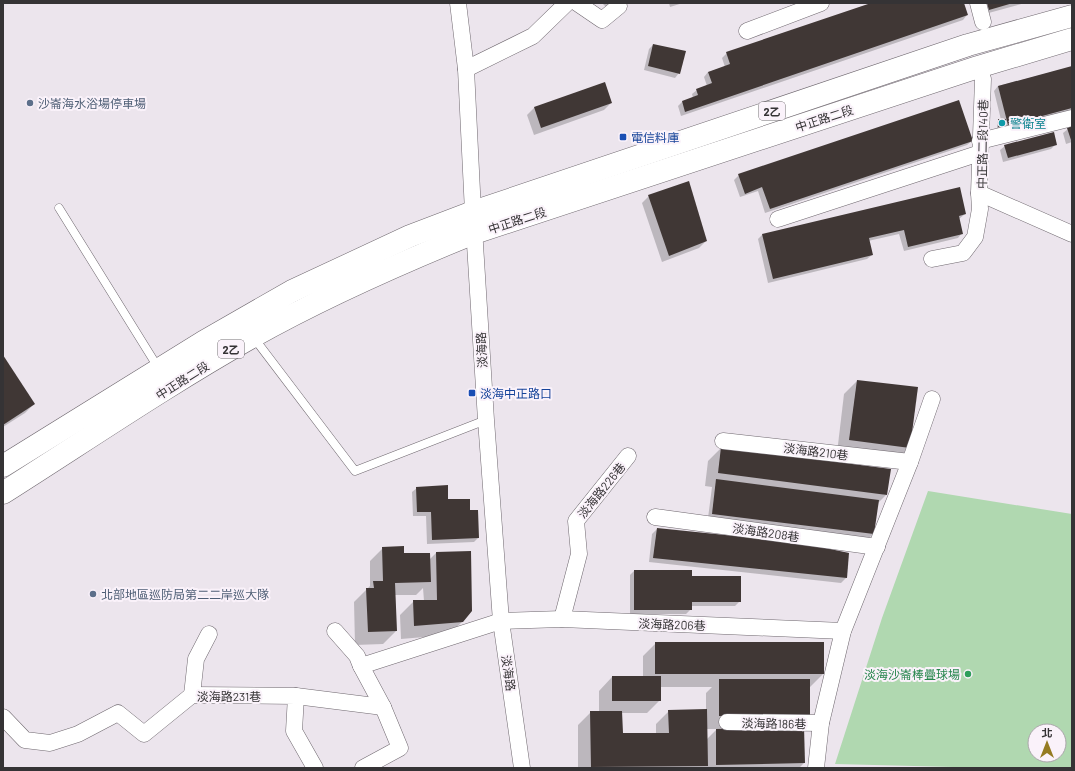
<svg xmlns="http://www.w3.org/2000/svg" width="1075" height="771" font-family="Barlow,'Noto Sans TC',sans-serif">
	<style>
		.green { fill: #b0d8b0; fill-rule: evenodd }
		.shadow { fill: #0003; fill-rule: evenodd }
		.building { fill: #403735 }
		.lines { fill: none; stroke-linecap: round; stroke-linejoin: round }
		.lane-casing { stroke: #6f686f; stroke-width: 9 }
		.street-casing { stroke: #6f686f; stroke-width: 17 }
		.primary-casing { stroke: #6f686f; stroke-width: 23 }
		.lane { stroke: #fff; stroke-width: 8 }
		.street { stroke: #fff; stroke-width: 16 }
		.primary { stroke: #fff; stroke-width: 22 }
		.service-dot { fill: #5c6f8a; stroke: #faf2fa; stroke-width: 1.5 }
		.culture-dot { fill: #0f9aa8; stroke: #faf2fa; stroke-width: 1.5 }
		.transit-dot { fill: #1a4fb4; stroke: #faf2fa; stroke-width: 1.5 }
		.leisure-dot { fill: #2e9e5b; stroke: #faf2fa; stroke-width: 1.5 }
		.labels { text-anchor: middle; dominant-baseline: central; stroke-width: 4; stroke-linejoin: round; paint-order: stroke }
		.shield { fill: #faf2fa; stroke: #706c70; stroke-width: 1 }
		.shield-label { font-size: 11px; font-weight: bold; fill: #353335 }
		.service-label { font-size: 12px; fill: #4e5e75; stroke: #faf2fa; text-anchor: start }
		.street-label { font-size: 12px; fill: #353335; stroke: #faf2fa }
		.culture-label { font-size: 12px; fill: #0d838f; stroke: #faf2fa; text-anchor: start }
		.transit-label { font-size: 12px; fill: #164399; stroke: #faf2fa; text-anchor: start }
		.leisure-label { font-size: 12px; fill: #27864d; stroke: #faf2fa; text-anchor: end }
	</style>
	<rect width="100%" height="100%" fill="#ece5ed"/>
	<!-- green -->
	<path class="green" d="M928,491L1072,514V768H993L835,764L882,618ZM1035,731H1059V755H1035Z"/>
	<!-- shadow -->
	<g class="shadow">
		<path d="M602,3H610L606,7Z"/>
		<path d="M669,3H683L670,7Z"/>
		<path d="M874,3H963L967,15L963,20L681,116L678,106L682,102L693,98L692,94L697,90L707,86L704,77L708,72L725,67L722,58L727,53Z"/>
		<path d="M982,3H1025L985,14Z"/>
		<path d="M653,45L679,73L675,78L644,70L649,49Z"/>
		<path d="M1072,67V110L1004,128H997V122L999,120H1001L994,91L998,86Z"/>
		<path d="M604,83L611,103L604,110L534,135L527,115L534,108Z"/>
		<path d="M1072,127V142L1066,144L1063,133L1068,129Z"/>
		<path d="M972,141L967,145L765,213L758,191L740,197L734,180L739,175Z"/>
		<path d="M1056,144L1051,149L1003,162L1000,150L1005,146Z"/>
		<path d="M649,196L706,241L699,248L662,262L642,203Z"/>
		<path d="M965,214L959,219L962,233L958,238L904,251L899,234L868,241L872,255L867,259L768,283L758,239L762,235Z"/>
		<path d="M3,357L34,404L25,413L3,427Z"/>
		<path d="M857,381L910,447L896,460L837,453L844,394Z"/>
		<path d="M721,448L886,495L877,504L873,534L869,538L708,518L712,487L705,486L708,461Z"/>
		<path d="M417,488L469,511L478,538L474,542L427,544L426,516H413L412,492Z"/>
		<path d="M657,529L848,553L846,578L841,583L649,562L652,534Z"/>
		<path d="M383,548L404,555L429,560L436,553L470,552L462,622L448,635L401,639L400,615L414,601H424L423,588L416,595H395L396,631L383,644L355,645L354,602L370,586V561Z"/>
		<path d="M634,571L691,577L740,601L735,606H691V609L686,614H630V575Z"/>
		<path d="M656,643L823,674L810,687L797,728L804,763L799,768H578V725L591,712H599V691L612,677H643V656ZM660,687H712L706,693V710L669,711L656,724V734H622L621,713H647L660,700ZM707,729H717L707,739Z"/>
	</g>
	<!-- building -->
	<g class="building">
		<path d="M871,3H964L968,15L685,112L682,101L698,95L696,89L712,83L708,72L730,64L726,52Z"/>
		<path d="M987,3H1013L989,10Z"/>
		<path d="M653,44L686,51L680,74L648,66Z"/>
		<path d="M1072,66V108L1008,125L998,86Z"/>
		<path d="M605,82L612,103L541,128L534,107Z"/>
		<path d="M959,100L973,141L770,209L762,187L745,194L738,174Z"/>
		<rect x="998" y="119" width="8" height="8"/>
		<path d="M1072,126V140H1071L1067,128Z"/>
		<path d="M1054,132L1057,145L1008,158L1004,145Z"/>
		<path d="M689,181L707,241L669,256L648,195Z"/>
		<path d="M960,187L966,214L959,216L963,234L908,247L904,230L869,238L873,255L773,279L762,234Z"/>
		<path d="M3,355L35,404L3,425Z"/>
		<path d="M857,380L918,387L910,448L849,440Z"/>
		<path d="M721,447L891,469L887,495L718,473Z"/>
		<path d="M716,479L879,500L874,534L712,514Z"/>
		<path d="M448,485V499H470V510H478L479,538L432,540L431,512H417L416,487Z"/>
		<path d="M657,528L802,543L849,553L847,578L653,558Z"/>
		<path d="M404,546V553H430L431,582L395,583L397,631L368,632L366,588H374L373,581H383L382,547Z"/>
		<path d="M471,551L472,611L463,622L414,626L413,600H437L436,552Z"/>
		<path d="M634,570H692V576H741V602H692V610H634Z"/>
		<rect x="655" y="642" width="169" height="32"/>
		<rect x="612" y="676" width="49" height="25"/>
		<rect x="719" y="679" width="91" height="37"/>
		<path d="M707,709L708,766L591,767L590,711H622L623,733H669L668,710Z"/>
		<path d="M804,727L805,763L716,765V729Z"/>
	</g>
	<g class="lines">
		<defs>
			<g id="lane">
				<path d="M59,208L159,369"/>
				<path d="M254,338L355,471L486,420"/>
			</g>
			<g id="street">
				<path d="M458,3L466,69L473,212L486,420L501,621L522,768"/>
				<path d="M577,3L602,20L619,6"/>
				<path d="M978,3L983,22"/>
				<path d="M747,31L821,3"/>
				<path d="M978,67L983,79L979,193L1072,234"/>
				<path d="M466,69L533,36L567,3"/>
				<path d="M980,141L1072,118"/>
				<path d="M778,219L980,153"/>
				<path d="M932,259L963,253L975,237L980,209L979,193"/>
				<path d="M723,441L910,462"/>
				<path d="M655,517L877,547"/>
				<path d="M562,619L579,554L576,521L628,456"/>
				<path d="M335,631L357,656L361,666"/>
				<path d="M192,695L196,659L209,634"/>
				<path d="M296,696L383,707"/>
				<path d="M3,717L25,740L50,743L78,734L118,713L144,734L192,695L296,696L294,731L315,768"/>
				<path d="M727,722L821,723"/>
				<path d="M363,768L400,748L383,707L361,666L501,621L562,619L843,631"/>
				<path d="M816,768L821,723L843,631L910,462L932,399"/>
			</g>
			<g id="primary">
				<path d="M3,466L203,342L292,291L410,236L473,212L968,45L1072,16"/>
				<path d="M3,493C85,441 167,385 252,337C323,297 398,264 474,233L978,67L1072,39"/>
			</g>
		</defs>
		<!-- lane casing -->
		<use href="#lane" class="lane-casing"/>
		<!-- street casing -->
		<use href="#street" class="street-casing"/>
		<!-- primary casing -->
		<use href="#primary" class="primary-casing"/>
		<!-- lane -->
		<use href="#lane" class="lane"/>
		<!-- street -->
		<use href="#street" class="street"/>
		<!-- primary -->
		<use href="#primary" class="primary"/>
	</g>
	<!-- markers -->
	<g class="service-dot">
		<circle cx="30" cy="103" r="4"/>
		<circle cx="93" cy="594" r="4"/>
	</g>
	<circle class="culture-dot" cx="1002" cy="123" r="4"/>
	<g class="transit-dot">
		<rect x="619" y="133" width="8" height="8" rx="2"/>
		<rect x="468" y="389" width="8" height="8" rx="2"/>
	</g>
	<circle class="leisure-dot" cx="968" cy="674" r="4"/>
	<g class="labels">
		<!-- shield labels -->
		<g class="shield">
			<rect x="759" y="102" width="26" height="18" rx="3"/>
			<rect x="218" y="340" width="26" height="18" rx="3"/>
		</g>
		<g class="shield-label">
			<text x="772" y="111">2乙</text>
			<text x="231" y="349">2乙</text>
		</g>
		<!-- service labels -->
		<g class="service-label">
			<text x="38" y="103">沙崙海水浴場停車場</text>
			<text x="101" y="594">北部地區巡防局第二二岸巡大隊</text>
		</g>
		<!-- street labels -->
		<g class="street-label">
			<text transform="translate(824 118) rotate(-18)">中正路二段</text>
			<text transform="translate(982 144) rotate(-89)">中正路二段140巷</text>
			<text transform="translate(517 220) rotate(-18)">中正路二段</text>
			<text transform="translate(481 350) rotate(-93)">淡海路</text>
			<text transform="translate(182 380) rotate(-32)">中正路二段</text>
			<text transform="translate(816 451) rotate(7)">淡海路210巷</text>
			<text transform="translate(601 490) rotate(-51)">淡海路226巷</text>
			<text transform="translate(766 532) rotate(8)">淡海路208巷</text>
			<text transform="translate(672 624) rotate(2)">淡海路206巷</text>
			<text transform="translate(509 673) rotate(82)">淡海路</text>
			<text x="229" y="696">淡海路231巷</text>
			<text transform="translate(774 723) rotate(1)">淡海路186巷</text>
		</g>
		<!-- culture labels -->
		<g class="culture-label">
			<text x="1010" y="123">警衛室</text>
		</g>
		<!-- transit labels -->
		<g class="transit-label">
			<text x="631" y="137">電信料庫</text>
			<text x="480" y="393">淡海中正路口</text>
		</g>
		<!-- leisure labels -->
		<g class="leisure-label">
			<text x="960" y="674">淡海沙崙棒疊球場</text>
		</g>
	</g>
	<!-- border -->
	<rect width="1075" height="771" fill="none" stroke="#353335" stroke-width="8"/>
	<!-- north arrow -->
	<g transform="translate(1047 743)"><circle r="19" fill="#faf2fa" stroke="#aba6ab"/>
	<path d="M0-3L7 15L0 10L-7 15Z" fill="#957b22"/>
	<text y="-6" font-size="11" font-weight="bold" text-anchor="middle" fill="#353335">北</text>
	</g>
</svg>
